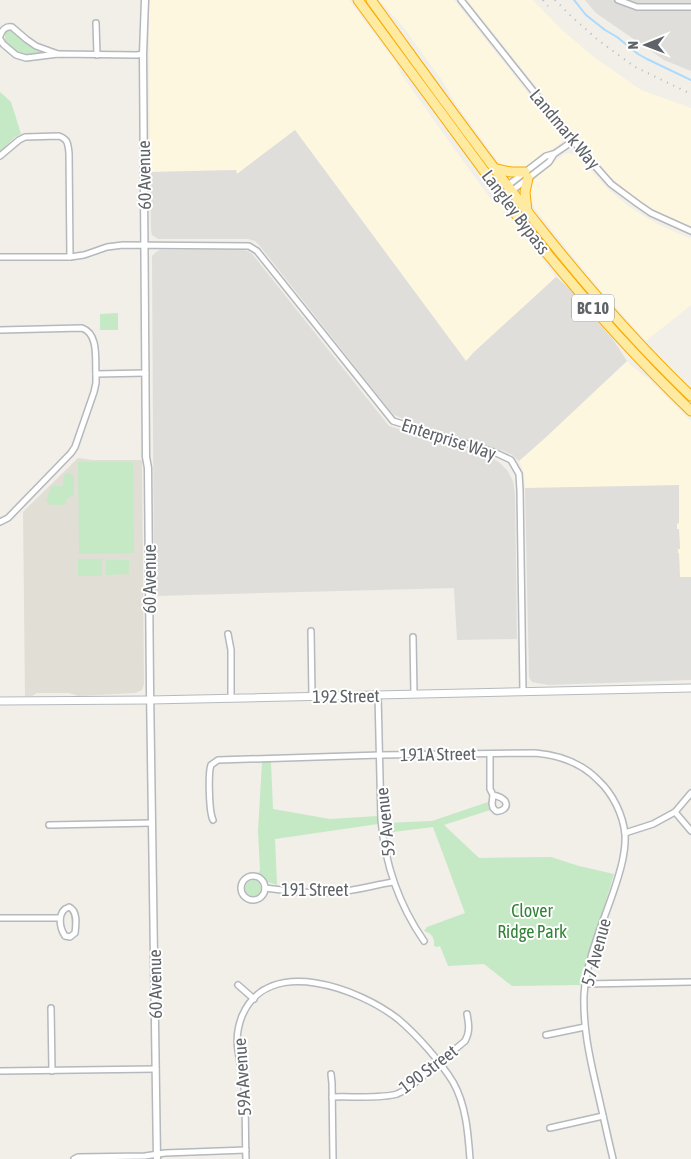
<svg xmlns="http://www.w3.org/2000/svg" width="691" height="1159" font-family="'Asap Condensed',sans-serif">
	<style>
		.commercial { fill: #fef7e0 }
		.industrial { fill: #e0deda }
		.education { fill: #e1ded6 }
		.green { fill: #c5e8c5 }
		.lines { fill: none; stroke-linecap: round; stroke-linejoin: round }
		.stream { stroke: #aadaff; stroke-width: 2 }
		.minor-casing { stroke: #b5b8bc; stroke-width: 8 }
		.tertiary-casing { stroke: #b5b8bc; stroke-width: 9 }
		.secondary-casing { stroke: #b6babf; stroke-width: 9 }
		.trunk-casing { stroke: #f9ab00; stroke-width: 11 }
		.minor { stroke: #fff; stroke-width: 5 }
		.tertiary { stroke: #fff; stroke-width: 6 }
		.secondary { stroke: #fff; stroke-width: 7 }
		.trunk { stroke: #feeaa1; stroke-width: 9 }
		.rail { stroke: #b6b7b8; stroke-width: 2; stroke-dasharray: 1 6; stroke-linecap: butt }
		.labels { text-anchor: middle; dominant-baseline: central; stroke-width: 4; stroke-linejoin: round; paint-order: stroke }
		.shield { fill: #fff; stroke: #8f9295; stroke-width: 1 }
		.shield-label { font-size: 16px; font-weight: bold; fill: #5f6368 }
		.street-label { font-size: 18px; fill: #5f6368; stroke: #fff }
		.park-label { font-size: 18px; fill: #348238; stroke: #fff }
	</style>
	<rect width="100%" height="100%" fill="#f1efe8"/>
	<!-- commercial -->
	<g class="commercial">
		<path d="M150,0H349L396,63L401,74L440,129L492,201L496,200L498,202L556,277L473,353L467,362L295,130L237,174L236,170L150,172L149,14Z"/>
		<path d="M379,0H454L560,133L562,140L561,143L524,168L510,169L503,166L498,161L456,104L443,82L404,28Z"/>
		<path d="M467,0H533L561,29L595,58L641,90L691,108V227L662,214L644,204L630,194L610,176L576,136Z"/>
		<path d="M568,153L575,155L579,158L609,190L628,206L657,224L691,239V305L646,341L596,285L535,209L530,198L529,194L531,185L540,173L563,155Z"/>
		<path d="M627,361L633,367L650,380L691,421V577L680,578L679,554L678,553V549H680L679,529H677L676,523H679V486L525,488L524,473L519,461L545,438Z"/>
	</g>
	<!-- industrial -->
	<g class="industrial">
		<path d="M585,0H691V71L664,60L596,13Z"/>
		<path d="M295,130L466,361L473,353L556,277L571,290L614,341L627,361L545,438L519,461L512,455L504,451L409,421L394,415L388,408L259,245L255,241L248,239H158L152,235L151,230L150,172L236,170L237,174Z"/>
		<path d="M237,249L248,251L253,255L389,426L492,458L500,463L507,470L513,481L515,494L517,639L457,640L454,588L154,596L152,256L156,252L160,250Z"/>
		<path d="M679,485V523L677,524V529H679L680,549H678V553H679L680,577H691V680L548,685L532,682L529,677L525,488Z"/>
	</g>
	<!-- education -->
	<path class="education" d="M78,458L93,460H142L144,684L142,690L136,693L78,696L69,693H37L32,696H25L23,512Z"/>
	<!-- green -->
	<g class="green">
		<path d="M7,30C18,29 22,41 31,46C36,49 42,51 47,53C39,55 26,56 18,52C13,49 9,44 5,41V32Z"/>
		<path d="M0,92L11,102L21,134L15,137L0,151Z"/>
		<path d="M118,313V330H100V314Z"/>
		<path d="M78,462H133L134,553L79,554Z"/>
		<path d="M69,473L74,476V494L66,500V503L64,505H51L46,500L52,486H63L64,475Z"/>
		<rect x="78" y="559" width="24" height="17"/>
		<path d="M106,560H129V574L106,575Z"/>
		<path d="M262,762H271L273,809L330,819L378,816V824L275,839L277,885L268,882L258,874L260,870L258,831Z"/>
		<path d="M488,802V807L490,810L444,825L479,858L551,857L579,866L614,874L596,933L587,956L581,985L512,986L484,964L448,966L440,946L437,947L434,946C435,937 431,933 424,931L427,927L465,913L433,827L385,833L384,823L432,821Z"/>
		<circle cx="253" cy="888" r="8"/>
	</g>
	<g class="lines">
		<!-- stream -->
		<path class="stream" d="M574,0L586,15L605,30L617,37L638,54L647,59L691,80"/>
		<defs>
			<g id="minor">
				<path d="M461,0L573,141L611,184L638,204L651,213L691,231"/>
				<path d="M618,0L637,7H691"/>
				<path d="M96,23L97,55"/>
				<path d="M0,36C2,30 6,26 12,27L26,39L36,46L58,54"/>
				<path d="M0,39L3,44L16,55L26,58L58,54L137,55L143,54"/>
				<path d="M0,156L19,140L25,137L59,136C68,139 68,144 69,153L70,257"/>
				<path d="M507,186L546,156L553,154"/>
				<path d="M504,197L549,162L554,154L573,141"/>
				<path d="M0,257H70L84,255L107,247L123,245L249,246L257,251L393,421L494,452L511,460L519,474L520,490L523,692"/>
				<path d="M0,330L82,328C99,334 95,359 96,374"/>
				<path d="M0,522L8,518L71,453L75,447L94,392L96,383V374L146,373"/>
				<path d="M311,631L312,696"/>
				<path d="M228,634L231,650V698"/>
				<path d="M413,637L414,694"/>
				<path d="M378,695L381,820C385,864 399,905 424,941"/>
				<path d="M490,754V789L493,795L492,804L493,808L496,811C501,812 509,808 505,801C502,797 497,796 493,795"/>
				<path d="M675,812L691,831"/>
				<path d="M213,820C209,812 208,773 211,765L218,760L380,755L535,753C559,755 582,763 599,781C613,794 623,815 625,834C626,853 620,872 614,890C603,923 586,960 584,995C583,1026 589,1055 596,1085C602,1110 607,1134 613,1159"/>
				<path d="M49,825L152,823"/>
				<path d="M625,833L653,824L675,812L691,793"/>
				<circle cx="253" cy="888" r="12"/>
				<path d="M265,888C289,891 312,894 336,892C355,891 374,885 393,882"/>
				<path d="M69,907C78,911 76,925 75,933L70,937L65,936C59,927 57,911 69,907Z"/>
				<path d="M0,918H60"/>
				<path d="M585,984L691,982"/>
				<path d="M238,985L254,999"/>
				<path d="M51,1008L52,1071"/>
				<path d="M546,1035L585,1027"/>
				<path d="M0,1071L156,1069"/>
				<path d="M331,1074L332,1083L333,1159"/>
				<path d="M332,1097C350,1096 381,1099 397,1094C402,1092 407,1089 411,1086L465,1041C470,1032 469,1025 467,1014"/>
				<path d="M550,1128L603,1116"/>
				<path d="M74,1159L78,1157L145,1156L165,1153L246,1150"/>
				<path d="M246,1159C245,1135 246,1111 244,1087C242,1060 231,1044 242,1016C268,954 360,989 398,1019C417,1035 440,1061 453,1082C466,1105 468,1132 470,1159"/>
			</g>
			<path id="tertiary" d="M145,0L143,54L146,457L148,468L150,688L157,1159"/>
			<path id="secondary" d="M0,701L150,700L691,688"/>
			<g id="trunk">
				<path d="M358,0L518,217C571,285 628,350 691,411"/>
				<path d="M371,0C471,137 568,278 691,396"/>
				<path d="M496,169L511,172H525"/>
				<path d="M527,211L525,192L528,178"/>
			</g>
		</defs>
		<!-- minor casing -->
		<use href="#minor" class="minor-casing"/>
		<!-- tertiary casing -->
		<use href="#tertiary" class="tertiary-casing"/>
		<!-- secondary casing -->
		<use href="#secondary" class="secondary-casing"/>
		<!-- trunk casing -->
		<use href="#trunk" class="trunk-casing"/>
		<!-- minor -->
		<use href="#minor" class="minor"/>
		<!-- tertiary -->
		<use href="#tertiary" class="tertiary"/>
		<!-- secondary -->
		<use href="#secondary" class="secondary"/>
		<!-- trunk -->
		<use href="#trunk" class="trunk"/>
		<!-- rail -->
		<g class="rail">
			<path d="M543,0L548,6"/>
			<path d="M555,0L570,15L598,40L635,67L691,94"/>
		</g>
	</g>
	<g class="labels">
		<!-- shield labels -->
		<rect class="shield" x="572" y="294.5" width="42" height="27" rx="4"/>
		<g class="shield-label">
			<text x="593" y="308">BC 10</text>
		</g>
		<!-- street labels -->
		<g class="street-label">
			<text transform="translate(565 129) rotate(50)">Landmark Way</text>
			<text transform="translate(144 175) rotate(-91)">60 Avenue</text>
			<text transform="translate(516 212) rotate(53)">Langley Bypass</text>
			<text transform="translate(449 439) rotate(18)">Enterprise Way</text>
			<text transform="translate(149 579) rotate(-90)">60 Avenue</text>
			<text transform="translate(346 696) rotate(-1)">192 Street</text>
			<text transform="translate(438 754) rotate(-1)">191A Street</text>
			<text transform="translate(385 822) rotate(-96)">59 Avenue</text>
			<text x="315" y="889">191 Street</text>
			<text transform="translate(596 952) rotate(-75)">57 Avenue</text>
			<text transform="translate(155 984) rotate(-91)">60 Avenue</text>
			<text transform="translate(428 1069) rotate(-37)">190 Street</text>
			<text transform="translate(242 1077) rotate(-94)">59A Avenue</text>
		</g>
		<!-- park labels -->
		<g class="park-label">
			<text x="532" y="910">Clover<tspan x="532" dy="21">Ridge Park</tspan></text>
		</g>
	</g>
	<!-- north arrow -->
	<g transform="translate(646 45) rotate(269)" stroke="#ffffff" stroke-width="4" paint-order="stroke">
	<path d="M0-4L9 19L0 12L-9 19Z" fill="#5f6368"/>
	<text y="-8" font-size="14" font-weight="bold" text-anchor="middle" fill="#5f6368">N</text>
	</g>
</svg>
